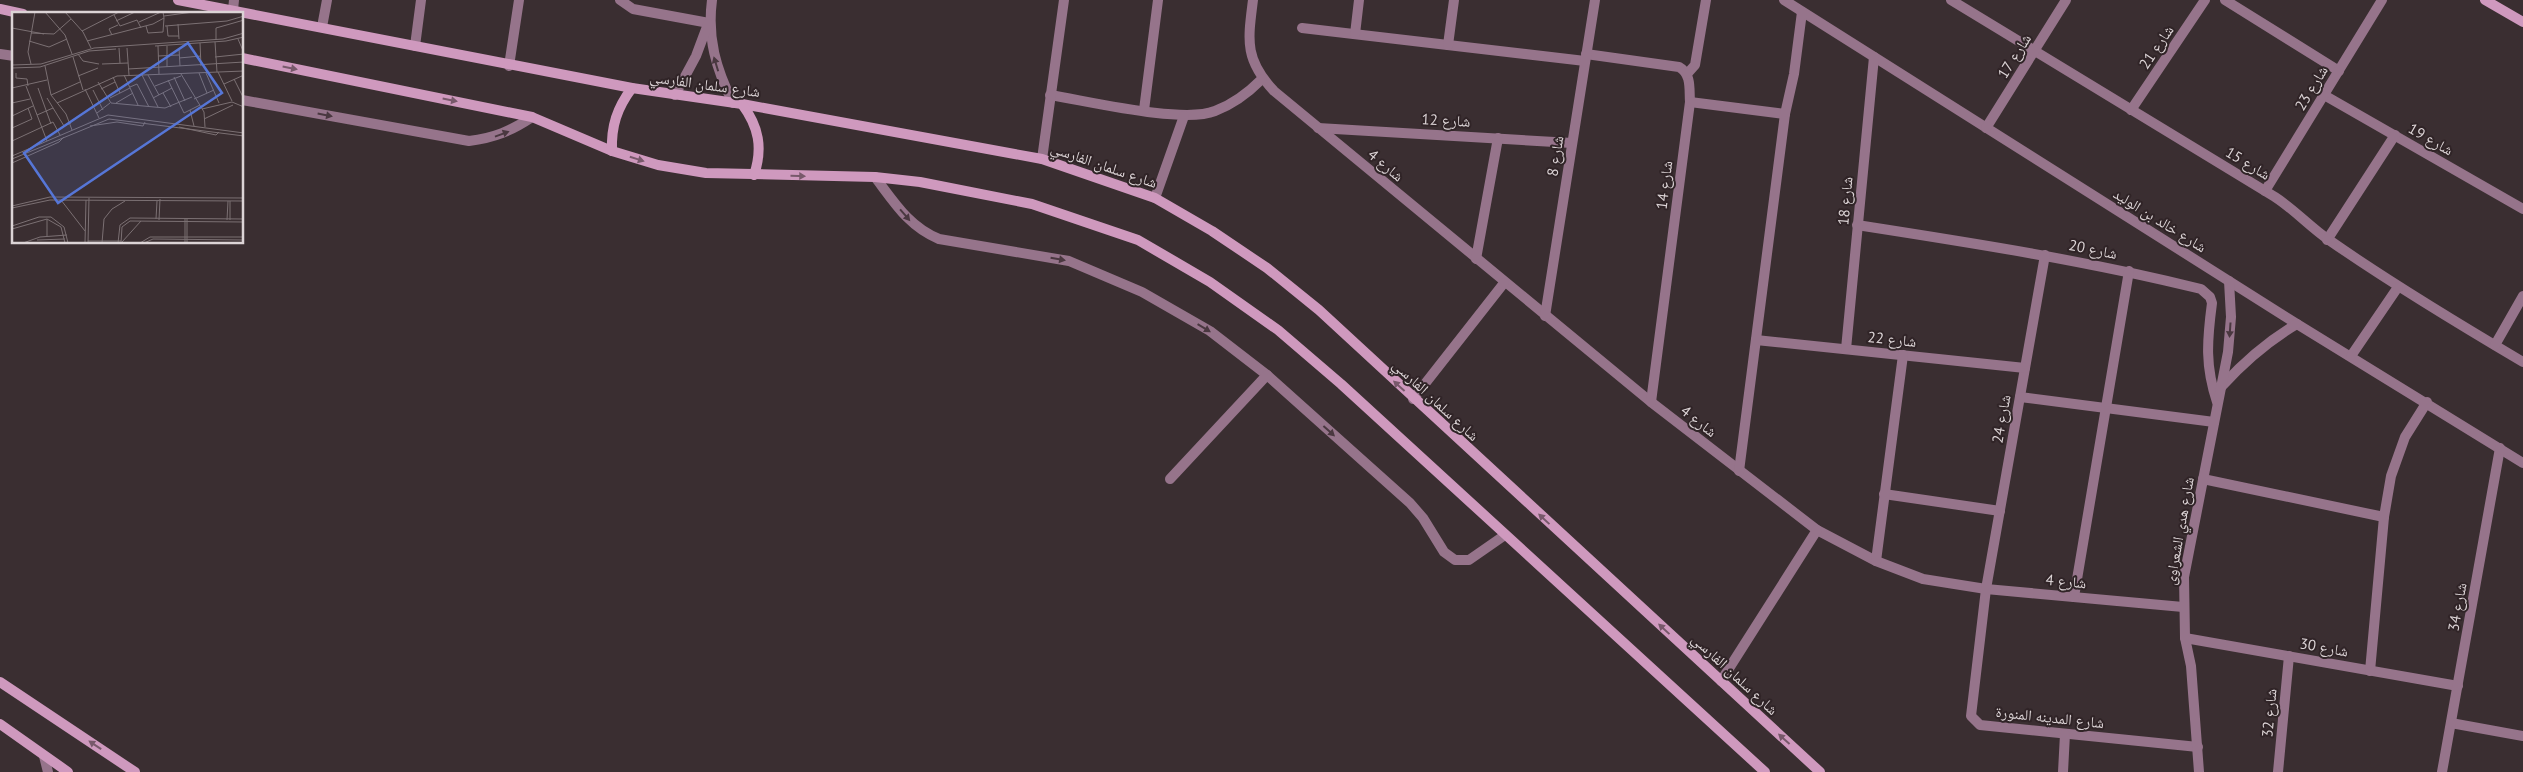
<svg xmlns="http://www.w3.org/2000/svg" width="2523" height="772" font-family="'PT Sans','Noto Naskh Arabic',sans-serif">
	<style>
		.lines { fill: none; stroke-linecap: round; stroke-linejoin: round }
		.street { stroke: #96748b; stroke-width: 10 }
		.secondary { stroke: #cf99be; stroke-width: 10 }
		.oneway { fill: #4a3840 }
		.oneway2 { fill: #78596b }
		.labels { text-anchor: middle; dominant-baseline: central; stroke-width: 4; stroke-linejoin: round; paint-order: stroke }
		.street-label { font-size: 15px; fill: #dcd4d6; stroke: #302427 }
		.inset-road { fill: none; stroke: #7b7073; stroke-width: 1 }
		.view { fill: #5676d7; fill-opacity: 0.15; stroke: #5676d7; stroke-width: 2.5 }
		.inset-edge { fill: none; stroke: #dcd4d6; stroke-width: 2.5 }
	</style>
	<rect width="100%" height="100%" fill="#3a2e31"/>
	<g class="lines">
		<!-- street -->
		<g class="street">
			<path d="M620,0L633,9L709,23"/>
			<path d="M712,0C707,38 716,69 733,103"/>
			<path d="M1253,0C1248,40 1244,59 1274,91L1651,402L1817,530L1876,561L1923,579L1986,589L2183,607"/>
			<path d="M1784,0L2297,324L2523,463"/>
			<path d="M1951,0L2275,197C2295,210 2310,227 2329,240C2392,284 2457,323 2523,362"/>
			<path d="M2225,0L2339,71"/>
			<path d="M233,10L234,0"/>
			<path d="M322,27L327,0"/>
			<path d="M1302,28L1585,61"/>
			<path d="M1355,34L1359,0"/>
			<path d="M1448,45L1454,0"/>
			<path d="M415,46L421,0"/>
			<path d="M0,54L14,56"/>
			<path d="M1586,54L1679,67C1692,74 1689,90 1690,102L1651,402"/>
			<path d="M509,66L519,0"/>
			<path d="M1687,74L1695,65L1706,0"/>
			<path d="M675,95L696,56L708,24"/>
			<path d="M1050,95C1088,101 1183,124 1215,111C1234,104 1248,93 1262,79"/>
			<path d="M2324,95L2523,209"/>
			<path d="M242,100L469,141C494,138 511,131 532,117"/>
			<path d="M1690,102L1785,114"/>
			<path d="M1144,110L1158,0"/>
			<path d="M2131,110L2205,0"/>
			<path d="M1318,128L1572,143"/>
			<path d="M1986,128L2066,0"/>
			<path d="M1042,159L1064,0"/>
			<path d="M875,177C894,202 909,227 939,239L1069,261L1142,292L1210,331L1267,375L1410,503L1423,518L1444,552L1455,560H1469L1505,535"/>
			<path d="M2265,191L2382,0"/>
			<path d="M1155,198L1184,116"/>
			<path d="M1857,225C1973,243 2088,261 2201,289L2210,297L2212,303C2207,341 2205,366 2217,402"/>
			<path d="M2327,240L2395,135"/>
			<path d="M2045,255L1986,589L1971,716L1980,725L2198,747"/>
			<path d="M1476,259L1498,138"/>
			<path d="M1545,316L1595,0"/>
			<path d="M1756,340L2025,368"/>
			<path d="M2495,345L2523,296"/>
			<path d="M1846,349L1874,57"/>
			<path d="M2351,356L2398,287"/>
			<path d="M2222,386C2245,361 2268,341 2297,324"/>
			<path d="M2020,397L2214,422"/>
			<path d="M1413,399L1504,283"/>
			<path d="M1739,471L1785,114L1794,74L1802,12"/>
			<path d="M1170,479L1267,375"/>
			<path d="M2203,479L2384,517"/>
			<path d="M1884,494L2000,511"/>
			<path d="M1876,561L1903,355"/>
			<path d="M2074,597L2129,271"/>
			<path d="M2185,638L2458,686"/>
			<path d="M2370,671L2384,517L2391,476L2405,437L2427,402"/>
			<path d="M1721,681L1817,530"/>
			<path d="M2451,723L2523,736"/>
			<path d="M44,756L48,772"/>
			<path d="M2063,772L2065,734"/>
			<path d="M2199,772L2191,666L2185,638L2184,577L2228,352L2231,317L2229,281"/>
			<path d="M2278,772L2289,656"/>
			<path d="M2442,772L2500,448"/>
		</g>
		<!-- secondary -->
		<g class="secondary">
			<path d="M178,0L632,88L742,104L1042,159L1155,198L1212,231L1267,268L1319,310L1820,772"/>
			<path d="M2485,0L2523,22"/>
			<path d="M0,9L23,14"/>
			<path d="M242,58L532,117L612,151L658,165L706,173L875,177L920,182L1032,204L1138,240L1210,282L1278,330L1341,384L1765,772"/>
			<path d="M742,104C759,127 763,148 754,175"/>
			<path d="M612,151C611,126 617,108 632,88"/>
			<path d="M0,682L135,772"/>
			<path d="M0,724L68,772"/>
		</g>
	</g>
	<!-- one-way arrows -->
	<defs><path id="oneway-solid" d="M-6-.8H1V-3.2L6.5 0L1 3.2V.8H-6Z" transform="scale(1.25)"/></defs>
	<g class="oneway">
		<use href="#oneway-solid" transform="translate(716 64) rotate(-107)"/>
		<use href="#oneway-solid" transform="translate(325 115) rotate(11)"/>
		<use href="#oneway-solid" transform="translate(502 134) rotate(-20)"/>
		<use href="#oneway-solid" transform="translate(905 215) rotate(49)"/>
		<use href="#oneway-solid" transform="translate(1058 259) rotate(10)"/>
		<use href="#oneway-solid" transform="translate(1204 328) rotate(31)"/>
		<use href="#oneway-solid" transform="translate(2230 330) rotate(94)"/>
		<use href="#oneway-solid" transform="translate(1329 431) rotate(42)"/>
	</g>
	<g class="oneway2">
		<use href="#oneway-solid" transform="translate(290 68) rotate(11)"/>
		<use href="#oneway-solid" transform="translate(450 100) rotate(11)"/>
		<use href="#oneway-solid" transform="translate(637 159) rotate(17)"/>
		<use href="#oneway-solid" transform="translate(798 176) rotate(1)"/>
		<use href="#oneway-solid" transform="translate(1399 386) rotate(-138)"/>
		<use href="#oneway-solid" transform="translate(1544 519) rotate(-137)"/>
		<use href="#oneway-solid" transform="translate(1664 629) rotate(-137)"/>
		<use href="#oneway-solid" transform="translate(1784 739) rotate(-138)"/>
		<use href="#oneway-solid" transform="translate(95 745) rotate(-146)"/>
	</g>
	<g class="labels">
		<!-- street labels -->
		<g class="street-label">
			<text transform="translate(2156 47) rotate(-56)">شارع 21</text>
			<text transform="translate(2014 56) rotate(-58)">شارع 17</text>
			<text transform="translate(705 84) rotate(8)">شارع سلمان الفارسي</text>
			<text transform="translate(2311 88) rotate(-59)">شارع 23</text>
			<text transform="translate(1446 120) rotate(3)">شارع 12</text>
			<text transform="translate(2431 139) rotate(30)">شارع 19</text>
			<text transform="translate(1555 156) rotate(-81)">شارع 8</text>
			<text transform="translate(2248 163) rotate(31)">شارع 15</text>
			<text transform="translate(1104 165) rotate(19)">شارع سلمان الفارسي</text>
			<text transform="translate(1386 165) rotate(40)">شارع 4</text>
			<text transform="translate(1664 185) rotate(-83)">شارع 14</text>
			<text transform="translate(1845 201) rotate(-85)">شارع 18</text>
			<text transform="translate(2160 220) rotate(32)">شارع خالد بن الوليد</text>
			<text transform="translate(2093 249) rotate(11)">شارع 20</text>
			<text transform="translate(1892 339) rotate(6)">شارع 22</text>
			<text transform="translate(1436 400) rotate(43)">شارع سلمان الفارسي</text>
			<text transform="translate(2001 419) rotate(-80)">شارع 24</text>
			<text transform="translate(1699 421) rotate(38)">شارع 4</text>
			<text transform="translate(2179 531) rotate(-80)">شارع هدي الشعراوى</text>
			<text transform="translate(2066 581) rotate(5)">شارع 4</text>
			<text transform="translate(2457 607) rotate(-80)">شارع 34</text>
			<text transform="translate(2324 647) rotate(10)">شارع 30</text>
			<text transform="translate(1735 674) rotate(43)">شارع سلمان الفارسي</text>
			<text transform="translate(2269 713) rotate(-85)">شارع 32</text>
			<text transform="translate(2050 717) rotate(6)">شارع المدينه المنورة</text>
		</g>
	</g>
	<!-- overview -->
	<g transform="translate(12 12)">
		<rect width="231" height="231" fill="#3a2e31"/>
		<path class="inset-road" d="M33,0L53,23L60,42M53,0L71,20L79,36M102,3L108,14L125,8L129,16M152,4L181,0M104,9L123,0M127,10L149,0M166,12L167,27M134,14L136,21L151,20L152,6M153,14L215,9L232,4M155,14L156,24H167M0,16L32,22M70,19L107,0M19,21L42,22L59,7M100,23L97,17L106,13M226,27L232,41M204,28V16L232,8M17,29L37,35L55,27M75,29L141,12L152,6L151,0M203,30L205,60M188,31L189,54M143,34L214,29L232,25M146,34L147,62M155,34V55M107,36L108,51M115,36L117,63M167,36L168,54M66,42L71,49L87,52M146,44L167,43M61,45L71,78M203,45L232,42M167,46L189,44M19,52L16,40L23,0M90,52L116,51M0,53L29,52L82,36L211,27L232,21M33,54L39,83L54,102L60,118M0,56L28,55L77,39L104,37M116,57L232,50M206,60L220,89M4,61V66L15,67L16,74M187,61L195,81M194,61L207,91M169,62L192,100L193,115M112,63L126,93M130,63L146,95M136,63L147,83M66,64L86,56M101,65L108,81M162,65L173,89M222,67L232,87M156,68L172,101L188,93M86,70L99,91L153,96L180,85M212,72L232,63M14,74L35,129M143,74L169,64M118,75L125,72L137,95M0,76L35,68M26,76L39,112M73,77L87,106M89,77L103,70M81,78L91,98M151,81L159,95M39,83L68,70M35,86L52,114L59,111M98,86L118,76M141,86L160,76M182,87L202,78M0,91L18,87M45,91L105,64L232,59M104,91L121,81M190,97L220,90L232,95M178,98L182,114M85,101L98,91M25,103L41,96M0,104L21,94M192,107L221,93M78,114L105,110L131,114L133,110M167,115L204,123L207,120M0,116L20,107L16,96M0,129L41,110L48,123M0,144L96,103L232,121M0,147L97,107L232,124M0,151L47,130L52,125M49,188L73,219M0,194L38,185L232,186M0,196L38,188L232,189M144,207L145,189M147,208L148,187M215,208L216,189M218,208V189M0,214L27,205H39L52,215L56,231M0,217L35,207L49,215L53,231M35,224V207M25,228L53,227M76,229H109M110,230L129,209M11,231L28,225L55,223M73,231L74,188M76,231L77,186M90,231L92,207L100,197L113,189M106,231L108,213L118,206L232,207M109,231L110,215L118,209L232,210M128,231L138,225H232M132,231L141,227L232,228M173,231V206M175,231V206"/>
		<path class="view" d="M176,31L210,81L46,191L12,141Z"/>
		<rect width="231" height="231" class="inset-edge"/>
	</g>
</svg>
